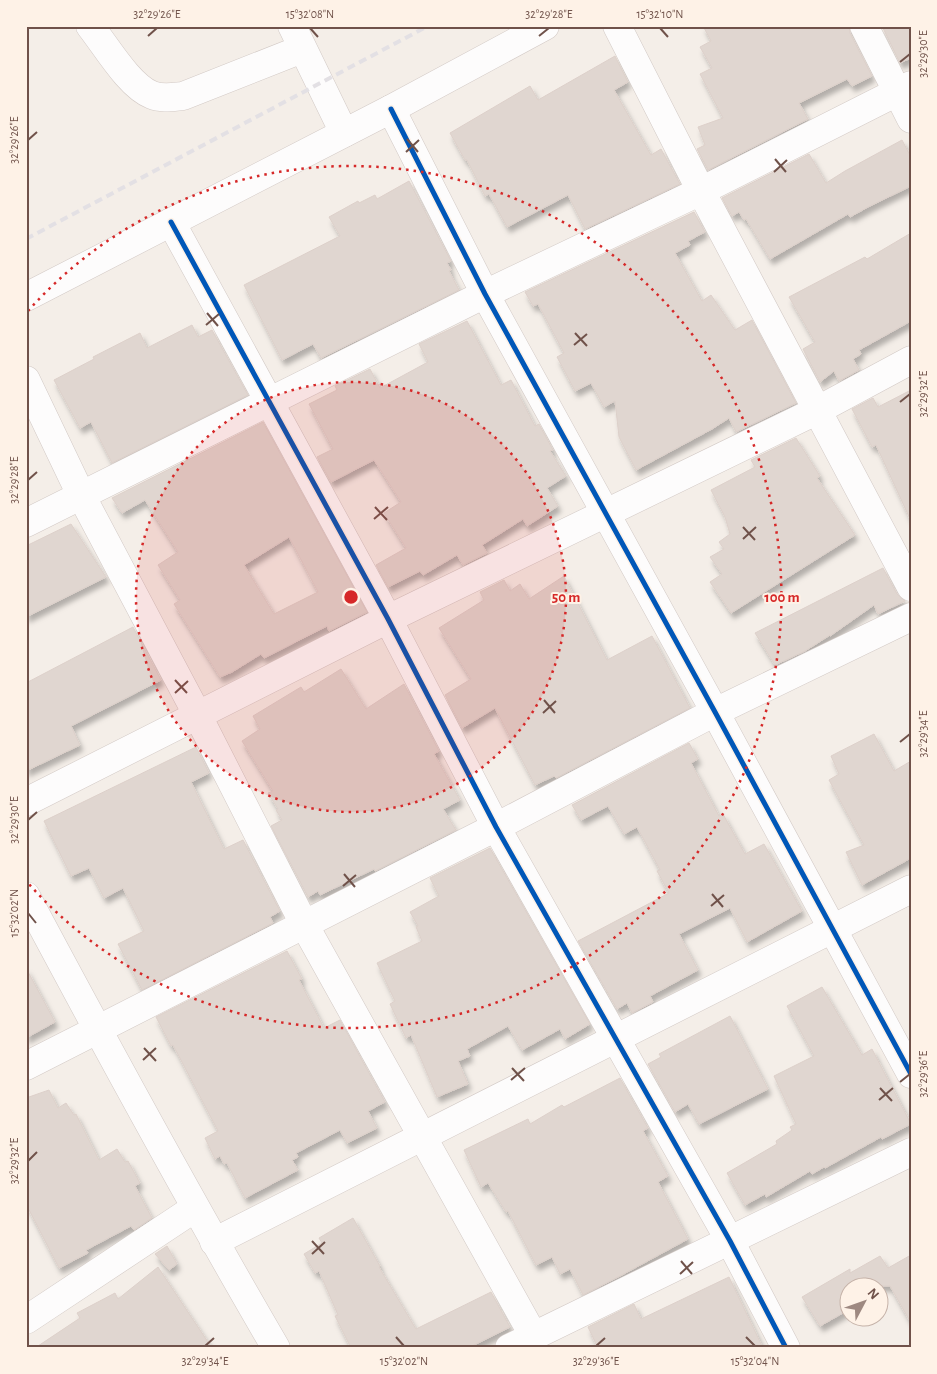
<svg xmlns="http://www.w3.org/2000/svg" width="937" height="1374" font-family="'Alegreya Sans',sans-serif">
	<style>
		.building { fill: #e0d6d0; stroke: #ddd0ca; fill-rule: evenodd; filter: url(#shadow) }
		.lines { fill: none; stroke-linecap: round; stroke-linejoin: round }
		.minor-casing { stroke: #d2c9c5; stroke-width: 29 }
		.minor { stroke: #fdfcfc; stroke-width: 28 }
		.rail { stroke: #e3e0e4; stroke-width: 4; stroke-dasharray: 8 5; stroke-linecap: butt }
		.cycleway-casing { stroke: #fef2e7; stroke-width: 8 }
		.cycleway { stroke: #0057b8; stroke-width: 5 }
		.ticks { fill: none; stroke: #70524a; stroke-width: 2 }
		.ring { fill: none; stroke: #d62828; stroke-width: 2.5; stroke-dasharray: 2.5 5 }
		.centre { fill: #d62828; stroke: #fef2e7; stroke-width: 2.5 }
		.ring-label { font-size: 15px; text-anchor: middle; font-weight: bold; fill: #d62828; stroke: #fef2e7; stroke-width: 4; stroke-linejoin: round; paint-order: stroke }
		.neatline { fill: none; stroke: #70524a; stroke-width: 2 }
		.ticks-label { font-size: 12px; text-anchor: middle; fill: #70524a }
	</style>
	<defs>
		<filter id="shadow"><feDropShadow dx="3" dy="5.5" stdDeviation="2.5" flood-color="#0004"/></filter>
	</defs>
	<rect width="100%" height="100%" fill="#f4eee8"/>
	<!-- building -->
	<g class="building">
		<path d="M703,26H849L850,33L872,76L852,86L847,79L799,103L808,119L708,170L697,149L705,145L698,127L723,118L700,74L712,68L700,47L711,41Z"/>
		<path d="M882,26H911V58L900,63Z"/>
		<path d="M615,56L628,82L614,90L651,155L661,149L680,184L585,229L568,195L507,227L489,194L485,196L467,160H465L450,133L530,86L538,100Z"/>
		<path d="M902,140L911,157V186L868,207L850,217L848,214L770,259L746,219L744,220L739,212L732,216L722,198L809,154L826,183L845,171Z"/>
		<path d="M409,181L451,261L447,263L451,270L449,271L459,290L321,358L313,344L282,360L244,285L340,236L329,217L358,201L359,203L375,195L377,199Z"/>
		<path d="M694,212L705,232L688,241L690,245L675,253L702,301L711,295L735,330L752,320L796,403L736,432L729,418L712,429L636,470L619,437L615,401L604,407L591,383L575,391L557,357L564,353L538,304L533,306L525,292Z"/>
		<path d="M911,233V321L859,350L861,354L853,359L859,370L839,381L834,371L820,382L803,349L815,342L789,297L865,257L867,259Z"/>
		<path d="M467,321L501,385L511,380L535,426L539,424L553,450L550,451L566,476L547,488L558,506L527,526L523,519L482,545L487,553L463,565L457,555L423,575L420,571L388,587L376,565L406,548L384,513L401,502L374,460L331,482L317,457L333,449L309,404L337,390L335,386L370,369L380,388L428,362L419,344Z"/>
		<path d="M192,325L198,337L212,330L248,395L112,463L91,422L80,428L54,380L94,359L93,357L140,333L147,348Z"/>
		<path d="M911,390V521L876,445L872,447L852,409L873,398L878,407Z"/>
		<path d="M263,422L367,612L329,631L327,626L264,658L261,654L232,672L220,677L174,604L180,600L158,565L178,552L145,500L122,513L112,498ZM289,537L318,592L274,614L244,565Z"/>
		<path d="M796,438L820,476L817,478L855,535L731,613L710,582L722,574L710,557L724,549L719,542L730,534L725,517L711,490L755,467L751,460Z"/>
		<path d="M71,524L106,577L26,617V546Z"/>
		<path d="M883,568L897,594L905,601L878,614L874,605L830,636V635L805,651L775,665L755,633Z"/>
		<path d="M564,576L607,660L652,636L690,708L556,778L554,776L535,785L495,708L462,728L445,695L471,679L439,628L484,600L480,592L504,580L510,591L520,584L529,599Z"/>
		<path d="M133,627L161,680L71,726L80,745L26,771V683Z"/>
		<path d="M341,669L366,709L404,684L439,751L434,754L460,800L443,809L456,830L375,871L374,869L320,895L318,891L308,897L271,826L282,820L276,810L278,809L268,793L273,791L242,741L260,729L253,716L301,687L304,692Z"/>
		<path d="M874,734L894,771L911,761V858L862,885L846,852L864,845L829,780L839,774L831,756Z"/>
		<path d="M689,743L698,759L691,763L719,816L723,814L745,854L764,844L802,911L747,942L730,908L679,934L698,970L650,996L653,1002L632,1013L627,1003L617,1009L578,941L669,893L657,871L660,870L637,827L624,834L608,806L581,820L572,805Z"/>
		<path d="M196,747L209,773L191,782L224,849L243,840L280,911L270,917L273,923L142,990L118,944L144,931L123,888L104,898L89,868L71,876L44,821Z"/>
		<path d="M490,848L590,1024L565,1039L560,1029L522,1050L508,1026L467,1049L470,1056L458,1061L468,1084L437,1097L411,1035L406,1038L390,1004L395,1001L377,963L422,941L416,927L418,926L410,912L439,896L430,878Z"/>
		<path d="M287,951L302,979L299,980L324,1028L340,1020L385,1102L368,1111L377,1128L347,1143L340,1130L296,1153L298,1157L292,1160L298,1170L245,1198L227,1163L224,1164L220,1156L215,1159L205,1138L218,1131L173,1045L171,1046L156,1017Z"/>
		<path d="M26,968L55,1022L26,1038Z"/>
		<path d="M822,987L862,1055L872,1049L911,1124L882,1139L881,1137L825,1168L824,1167L812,1174L810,1171L766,1197L765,1194L745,1205L727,1173L777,1144L776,1141L792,1130L790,1127L796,1124L774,1076L814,1056L787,1006Z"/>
		<path d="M730,1016L768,1089L699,1124L688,1104L675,1112L648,1064L661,1057L659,1054Z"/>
		<path d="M620,1078L648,1128L643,1131L668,1176L658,1182L688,1239L620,1276L583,1295L570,1269L560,1274L552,1257L536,1265L508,1211L506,1212L488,1183L481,1187L464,1150L528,1119L530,1124L562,1105L564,1107Z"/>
		<path d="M49,1090L58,1108L66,1103L74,1115L76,1114L99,1160L117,1149L125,1162L128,1161L140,1183L135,1186L152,1218L134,1230L131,1226L86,1250L88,1253L59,1268L26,1204V1098Z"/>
		<path d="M353,1218L380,1266L379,1267L416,1329L491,1292L510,1327L468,1348H351L335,1316L338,1315L319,1271L315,1273L304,1254L322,1243L319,1238Z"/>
		<path d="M167,1246L177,1264L169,1270L155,1254Z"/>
		<path d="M911,1255V1323L890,1286H850V1309L820,1326L802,1297L850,1269V1273L880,1256L888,1268Z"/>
		<path d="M158,1267L212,1348H35L80,1318L77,1313L115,1293L118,1299Z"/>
		<path d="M729,1277L763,1348H598L588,1327L634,1304L641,1319Z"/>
	</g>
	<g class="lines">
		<defs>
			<g id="minor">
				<path d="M90,26C106,46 129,86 152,95C162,99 172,97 183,96L302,49"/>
				<path d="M292,26L344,133"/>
				<path d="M617,26L701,191L911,587"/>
				<path d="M864,26L911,119"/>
				<path d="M391,109L485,294L715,712L911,1074"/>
				<path d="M171,222L388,619L496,827L730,1241L786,1348"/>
				<path d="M26,297L391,109L545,26"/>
				<path d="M26,380L81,495L198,716L305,926L533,1335"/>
				<path d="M26,523L485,294L701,191L911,85"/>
				<path d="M26,802L388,619L818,410L911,360"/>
				<path d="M26,896C107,1048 189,1199 276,1348"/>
				<path d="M26,1066L496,827L715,712L911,617"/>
				<path d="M214,1242L911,889"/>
				<path d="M26,1320L195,1208"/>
				<path d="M509,1348L911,1152"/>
			</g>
		</defs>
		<!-- minor casing -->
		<use href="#minor" class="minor-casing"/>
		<!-- minor -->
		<use href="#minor" class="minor"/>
		<!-- rail -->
		<path class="rail" d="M26,239L428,26"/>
		<defs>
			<g id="cycleway">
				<path d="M391,109L485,294L715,712L911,1074"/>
				<path d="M171,222L388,619L496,827L730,1241L786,1348"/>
			</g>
		</defs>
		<!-- cycleway casing -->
		<use href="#cycleway" class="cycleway-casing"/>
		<!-- cycleway -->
		<use href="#cycleway" class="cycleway"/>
	</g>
	<!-- ticks -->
	<path class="ticks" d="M310,28L318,37M660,28L668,37M148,36L157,28M539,36L549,28M900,62L910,54M407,139L418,152M28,140L37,132M406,152L419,140M775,159L786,172M774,172L787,160M207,313L218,326M206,325L219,314M575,333L587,346M574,345L587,334M900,402L910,394M28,480L37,472M375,507L387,520M374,519L388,507M743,527L755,540M743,539L756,527M175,680L187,693M175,693L188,681M544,700L555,713M543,713L556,701M900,742L910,734M28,820L37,812M344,874L355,887M343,886L356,875M712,894L723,907M711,906L724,895M28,913L36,923M144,1048L156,1061M143,1060L156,1048M512,1068L524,1081M511,1080L525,1068M900,1082L910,1074M880,1088L892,1101M879,1100L893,1088M28,1161L37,1152M312,1241L324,1254M312,1254L325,1242M681,1261L692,1274M680,1274L693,1262M396,1337L404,1346M746,1337L755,1346M205,1346L214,1338M596,1346L605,1338"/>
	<!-- distance rings -->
	<circle cx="351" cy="597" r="215" fill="#d62828" fill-opacity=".12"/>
	<g class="ring">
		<circle cx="351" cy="597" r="215"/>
		<path d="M28 311A431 431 0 1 1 28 883"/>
	</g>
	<circle cx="351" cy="597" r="8" class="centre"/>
	<g class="ring-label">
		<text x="566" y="602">50 m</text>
		<text x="782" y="602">100 m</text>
	</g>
	<!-- border -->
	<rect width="937" height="1374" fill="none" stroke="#fef2e7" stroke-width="55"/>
	<!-- north arrow -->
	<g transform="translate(864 1302) rotate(49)"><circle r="24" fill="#fef2e7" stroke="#c5b2a8"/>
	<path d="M0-4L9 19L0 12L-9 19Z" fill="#9e8981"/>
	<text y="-8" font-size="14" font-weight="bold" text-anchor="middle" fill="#70524a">N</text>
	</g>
	<rect x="28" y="28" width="882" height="1318" class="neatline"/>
	<g class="ticks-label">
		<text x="157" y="18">32°29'26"E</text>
		<text x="310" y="18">15°32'08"N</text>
		<text x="549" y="18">32°29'28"E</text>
		<text x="660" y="18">15°32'10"N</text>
		<text transform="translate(923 54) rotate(-90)" y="4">32°29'30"E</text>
		<text transform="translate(14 140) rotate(-90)" y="4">32°29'26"E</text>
		<text transform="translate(923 394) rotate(-90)" y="4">32°29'32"E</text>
		<text transform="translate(14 480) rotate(-90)" y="4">32°29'28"E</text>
		<text transform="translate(923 734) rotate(-90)" y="4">32°29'34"E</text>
		<text transform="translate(14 820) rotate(-90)" y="4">32°29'30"E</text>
		<text transform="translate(14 913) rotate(-90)" y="4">15°32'02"N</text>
		<text transform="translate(923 1074) rotate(-90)" y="4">32°29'36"E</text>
		<text transform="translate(14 1161) rotate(-90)" y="4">32°29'32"E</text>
		<text x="205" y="1365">32°29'34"E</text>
		<text x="404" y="1365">15°32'02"N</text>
		<text x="596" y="1365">32°29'36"E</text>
		<text x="755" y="1365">15°32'04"N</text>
	</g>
</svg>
